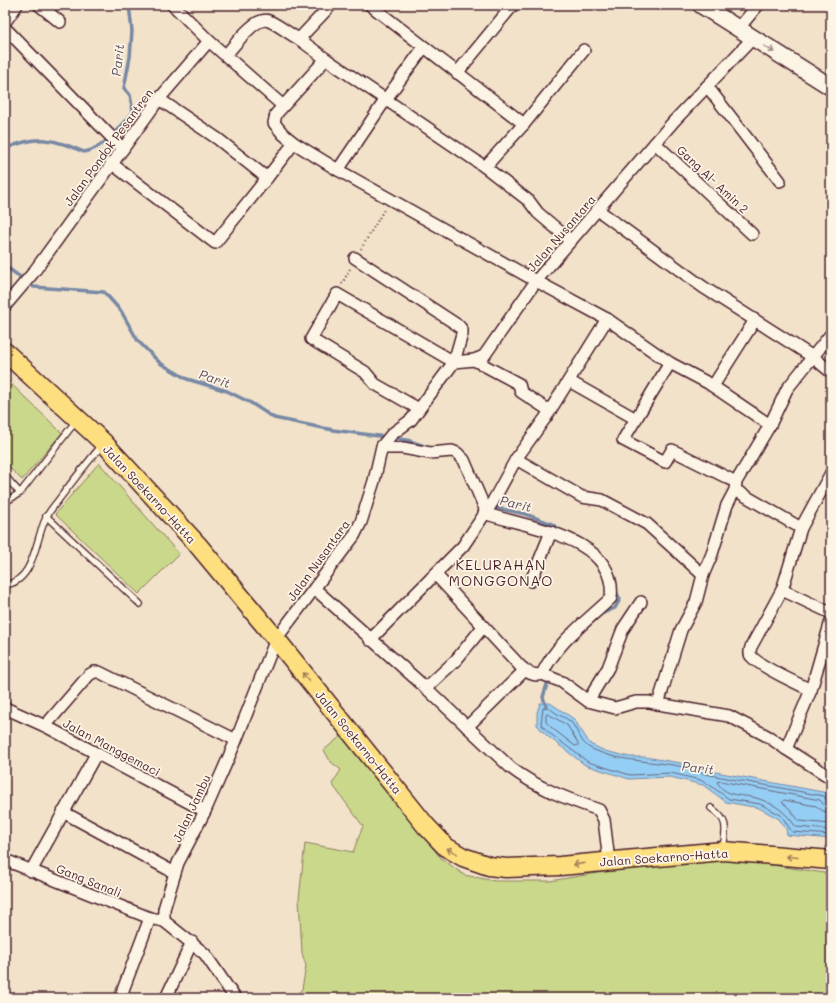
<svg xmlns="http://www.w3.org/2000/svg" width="836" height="1003" font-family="Mali,sans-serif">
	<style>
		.green { fill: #cad88b; stroke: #8a7c5b }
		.water { fill: #95cef4; stroke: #7788a4 }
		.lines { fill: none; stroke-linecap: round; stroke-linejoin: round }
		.shore { stroke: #68657b; stroke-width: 1 }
		.stream { stroke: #7788a4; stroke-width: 3.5 }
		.service-casing { stroke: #4a1f2b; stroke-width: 8 }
		.minor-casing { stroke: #4a1f2b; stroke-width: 14 }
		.secondary-casing { stroke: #4a1f2b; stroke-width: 19 }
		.trunk-casing { stroke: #4a1f2b; stroke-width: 21 }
		.path { stroke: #4a1f2b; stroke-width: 2; stroke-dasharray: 1 3; stroke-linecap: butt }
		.service { stroke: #fcf5e5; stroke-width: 5.5 }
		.minor { stroke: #fcf5e5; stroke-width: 11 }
		.secondary { stroke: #fcf5e5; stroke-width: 16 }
		.trunk { stroke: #fedf80; stroke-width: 18 }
		.oneway { stroke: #a38a88 }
		.oneway2 { stroke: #a47f56 }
		.labels { text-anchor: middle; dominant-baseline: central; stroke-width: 3.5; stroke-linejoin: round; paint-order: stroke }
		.street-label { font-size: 12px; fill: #4a1f2b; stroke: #fcf5e5 }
		.water-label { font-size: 13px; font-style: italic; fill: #605467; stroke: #fcf5e5 }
		.quarter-label { font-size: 14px; letter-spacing: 1px; fill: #4a1f2b; stroke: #fcf5e5 }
	</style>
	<rect width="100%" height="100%" fill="#f2e2ca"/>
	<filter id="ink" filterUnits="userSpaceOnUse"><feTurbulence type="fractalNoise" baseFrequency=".025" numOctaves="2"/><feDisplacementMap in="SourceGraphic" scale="8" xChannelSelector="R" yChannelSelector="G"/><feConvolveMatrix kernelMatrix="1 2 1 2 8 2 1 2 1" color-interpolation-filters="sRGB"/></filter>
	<g filter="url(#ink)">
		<!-- green -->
		<g class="green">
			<path d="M5,378L62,433L22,480L5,463Z"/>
			<path d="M99,463L179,554L139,594L55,514Z"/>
			<path d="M341,736L441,858L464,875L495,881H550L680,859L739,860L831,874V998H294L302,989L306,966L302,953L299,899L305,843L353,852L363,826L332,784L341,770L330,761L324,750Z"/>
		</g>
		<!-- water -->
		<path class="water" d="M540,703H550L574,719L590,744L605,751L630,757H645L698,766L705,770L828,793L831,805V839L787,835L786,829L779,819L759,808L726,802L703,785L670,777L629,779L585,765L546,735L537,725V713Z"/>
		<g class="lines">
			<!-- shore -->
			<g class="shore">
				<path d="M548,714L567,725L578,743V745L575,746L552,728L546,722V715Z"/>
				<path d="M831,802L827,801L824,796L705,774C669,758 628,766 592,749C580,744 578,729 570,721C566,718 560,716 556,713C551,710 549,706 543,708L541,724L548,732L588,762L630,775L671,773L704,781L729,799L760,804L781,815L792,832L831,835"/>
				<path d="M831,807L825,806L820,800L720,781L717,782C728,800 746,793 762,800C778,806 786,813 796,827L831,830"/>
				<path d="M831,813L823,811L816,806L784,800L782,802L790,809L799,821L831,824"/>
			</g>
			<!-- stream -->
			<g class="stream">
				<path d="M5,149C39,134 52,139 84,152C104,149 121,126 133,112L130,95L124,88L130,57L132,31L129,5"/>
				<path d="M5,266L34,287L104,292L121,311L138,341L160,363L187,379L227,391L251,403L274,418L333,430L386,437"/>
				<path d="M392,438L407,440L427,447"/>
				<path d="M492,507L525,514L552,524L562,532"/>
				<path d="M599,615L615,608L620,599L615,590"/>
				<path d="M546,706L543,697L549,678"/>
			</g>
			<defs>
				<g id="service">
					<path d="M5,476L20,493"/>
					<path d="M5,502L20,493L76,421"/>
					<path d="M46,516L140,604"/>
					<path d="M5,585C35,581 35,539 46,518C49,511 55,505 60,498C73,480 88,462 102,445"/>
					<path d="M711,808C729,820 726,829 723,848"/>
				</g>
				<g id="minor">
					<path d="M39,5L60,22"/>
					<path d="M173,5L209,41L282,105"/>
					<path d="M331,5L299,39L326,59L276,114L274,123L283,134L294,143L338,170L536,281L607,319L670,363L708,383L770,425"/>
					<path d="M370,5L524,124L485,167"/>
					<path d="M5,22L17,5"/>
					<path d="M5,28L123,149"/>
					<path d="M738,29L758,5"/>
					<path d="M226,55C234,46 256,15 269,21C279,25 289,34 299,39"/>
					<path d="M326,59L485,167L529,201L538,213L571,241"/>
					<path d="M457,73L513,5"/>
					<path d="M707,86L780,181"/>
					<path d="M159,99L218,139L267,178L294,143"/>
					<path d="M524,124L584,50"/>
					<path d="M655,143L752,234"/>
					<path d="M111,163L215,243L267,178"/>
					<path d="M338,170L386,99L424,47"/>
					<path d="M598,210L703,287L813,357L831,372"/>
					<path d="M5,306L33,273L159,99L209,41"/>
					<path d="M474,360L519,384L521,392L550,411"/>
					<path d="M454,362L474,360L484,356L536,281L674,121L753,38"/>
					<path d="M670,363L623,440L665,462L672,450L736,482"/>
					<path d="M569,381L636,419"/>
					<path d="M713,386L755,320"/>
					<path d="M419,409L375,384L365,372L311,339L337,294L454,362"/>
					<path d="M382,448H403L430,453L452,451L457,453L464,460L486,511"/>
					<path d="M516,459L582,497L602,500L647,524L703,575"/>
					<path d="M735,490L801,528"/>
					<path d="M484,513C527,528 618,536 611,598C585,623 558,641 542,674L562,682L588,701L615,708L636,702H649L658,704"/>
					<path d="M436,575L521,667C527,672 534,677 542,674"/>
					<path d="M531,581L551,532"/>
					<path d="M315,589L426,688L511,768C537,788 568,799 599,810L604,820L609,861"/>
					<path d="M782,590L831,613"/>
					<path d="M831,621L811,690L786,749L831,778"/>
					<path d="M370,640L463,546L492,503L516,459L546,417L607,319"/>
					<path d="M426,688L456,660L483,627"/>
					<path d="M811,690C798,684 759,666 751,656C749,654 750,650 751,647L782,590L801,528L831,473"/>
					<path d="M588,701L608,668L623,629L641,602"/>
					<path d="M5,708L45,726L205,811"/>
					<path d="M45,726L89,675L94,672H99L236,740"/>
					<path d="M467,727L525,670"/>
					<path d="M786,749L769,737L729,716L658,704L681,630L696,602L703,575L712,554L727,505L735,490L736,482L770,425L787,389L831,334"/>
					<path d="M63,812L175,873"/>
					<path d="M5,860L150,918L164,921"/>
					<path d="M31,871L96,754"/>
					<path d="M120,998L150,918"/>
					<path d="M166,998L192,942"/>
					<path d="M235,998L205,954L164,921V909L178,863L205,811L235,743L276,639L354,536L361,522L374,481L382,446L392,434L411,420L454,362L462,334V330L459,326L355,258"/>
				</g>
				<path id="secondary" d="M701,5L831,87"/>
				<path id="trunk" d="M5,352L104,443L197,544L276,639L426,826L446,847L463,857L489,866L506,868L560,866L723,851L831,860"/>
			</defs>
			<!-- service casing -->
			<use href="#service" class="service-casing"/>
			<!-- minor casing -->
			<use href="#minor" class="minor-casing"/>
			<!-- secondary casing -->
			<use href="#secondary" class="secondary-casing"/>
			<!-- trunk casing -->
			<use href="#trunk" class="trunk-casing"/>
			<!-- path -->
			<g class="path">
				<path d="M361,249L385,208"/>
				<path d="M342,284L351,267"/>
			</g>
			<!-- service -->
			<use href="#service" class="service"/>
			<!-- minor -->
			<use href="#minor" class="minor"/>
			<!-- secondary -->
			<use href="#secondary" class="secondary"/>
			<!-- trunk -->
			<use href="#trunk" class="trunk"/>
		</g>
		<!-- one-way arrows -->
		<defs><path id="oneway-shaft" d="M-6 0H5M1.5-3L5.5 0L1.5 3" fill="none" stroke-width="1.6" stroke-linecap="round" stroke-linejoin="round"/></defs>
		<use class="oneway" href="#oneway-shaft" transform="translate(769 49) rotate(32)"/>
		<g class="oneway2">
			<use href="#oneway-shaft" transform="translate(306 677) rotate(-129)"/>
			<use href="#oneway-shaft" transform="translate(452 851) rotate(-150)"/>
			<use href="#oneway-shaft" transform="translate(792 857) rotate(-175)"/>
			<use href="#oneway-shaft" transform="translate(579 864) rotate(174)"/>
		</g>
	</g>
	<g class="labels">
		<!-- street labels -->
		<g class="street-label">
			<text transform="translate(108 147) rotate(-54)">Jalan Pondok Pesantren</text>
			<text transform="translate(713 179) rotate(43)">Gang Al- Amin 2</text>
			<text transform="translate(561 233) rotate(-49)">Jalan Nusantara</text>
			<text transform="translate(150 494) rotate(47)">Jalan Soekarno-Hatta</text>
			<text transform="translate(318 560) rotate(-54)">Jalan Nusantara</text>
			<text transform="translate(359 742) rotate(51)">Jalan Soekarno-Hatta</text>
			<text transform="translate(112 747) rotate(28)">Jalan Manggemaci</text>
			<text transform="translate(191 808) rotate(-65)">Jalan Jambu</text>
			<text transform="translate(664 857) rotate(-4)">Jalan Soekarno-Hatta</text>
			<text transform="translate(89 880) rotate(22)">Gang Sanali</text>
		</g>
		<!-- water labels -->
		<g class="water-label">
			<text transform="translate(117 60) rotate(-83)">Parit</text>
			<text transform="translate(215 378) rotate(19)">Parit</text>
			<text transform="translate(516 503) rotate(14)">Parit</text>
			<text transform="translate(698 767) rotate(7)">Parit</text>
		</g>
		<!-- quarter labels -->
		<g class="quarter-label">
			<text x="501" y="564">KELURAHAN<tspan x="501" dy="16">MONGGONAO</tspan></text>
		</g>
	</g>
	<!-- margin -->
	<rect width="836" height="1003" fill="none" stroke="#fcf5e5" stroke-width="20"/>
	<rect x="10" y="10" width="816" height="983" fill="none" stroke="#4a1f2b" stroke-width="1.5" filter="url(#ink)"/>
</svg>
